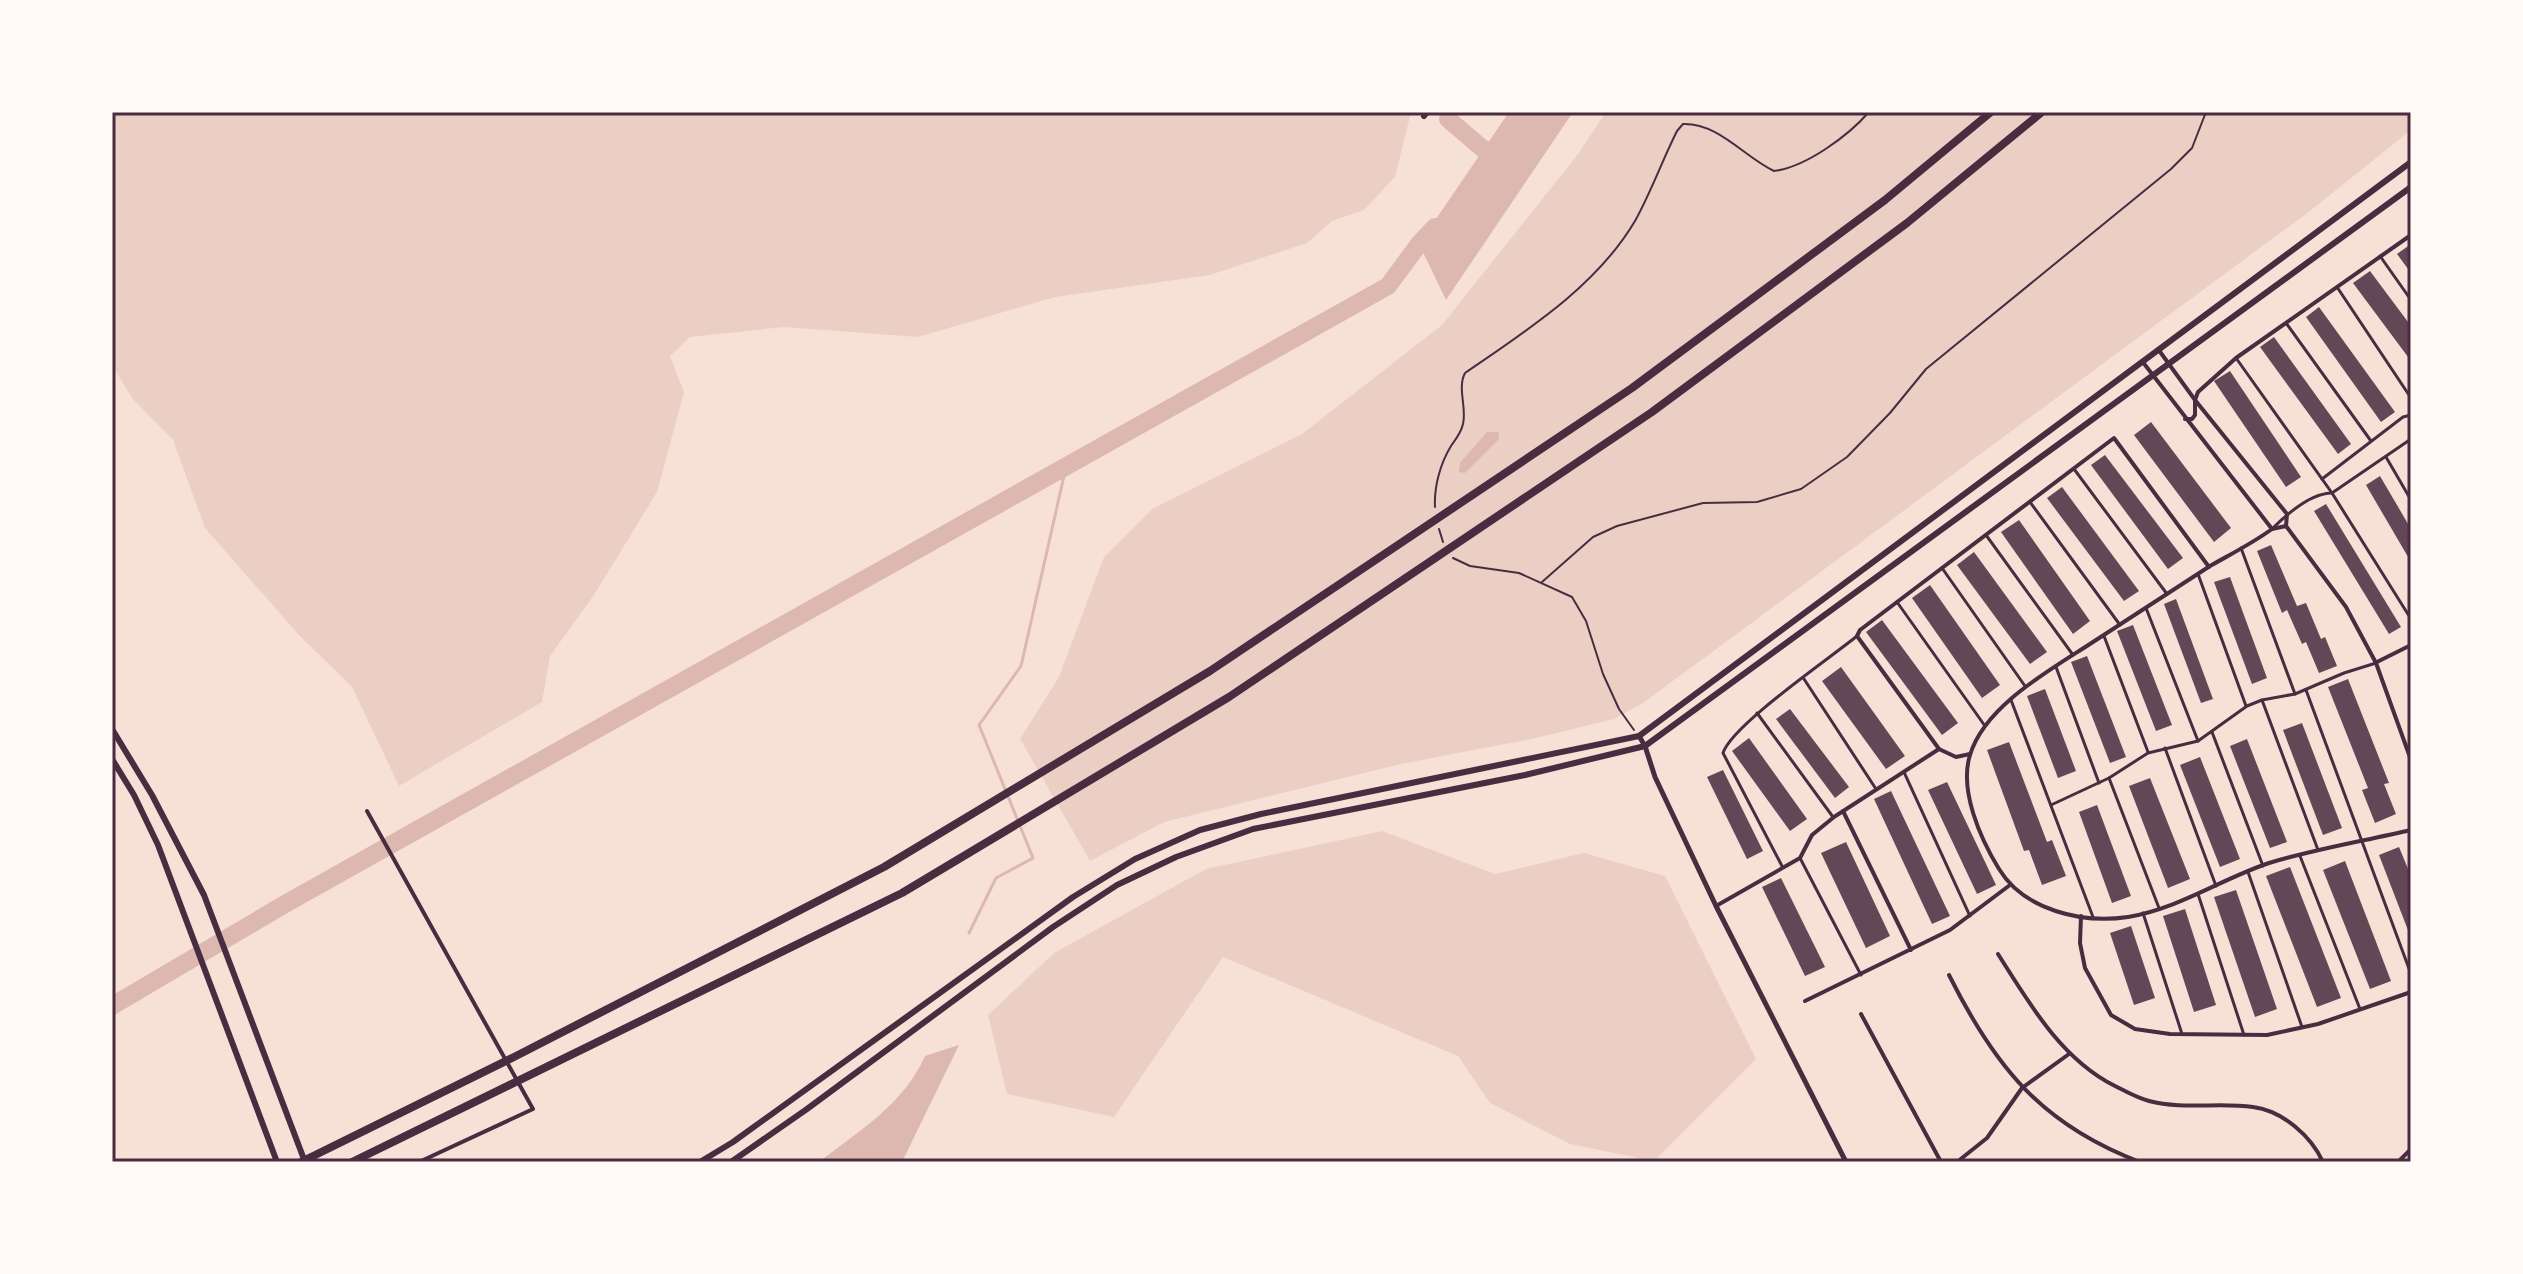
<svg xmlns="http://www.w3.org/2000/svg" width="2523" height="1274" font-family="'Times New Roman',serif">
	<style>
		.green { fill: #ebcfc5 }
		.water { fill: #dcb8b0 }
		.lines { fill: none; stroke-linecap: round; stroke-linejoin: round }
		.stream { stroke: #dcb8b0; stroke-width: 3 }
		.river { stroke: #dcb8b0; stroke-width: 18 }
		.building { fill: #644757 }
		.path { stroke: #4a2c40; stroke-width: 2 }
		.pedestrian { stroke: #4a2c40; stroke-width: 3 }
		.minor { stroke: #4a2c40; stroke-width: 4 }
		.tertiary { stroke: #4a2c40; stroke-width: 5 }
		.secondary { stroke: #4a2c40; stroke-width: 6 }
		.motorway { stroke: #4a2c40; stroke-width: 8 }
		.neatline { fill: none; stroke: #4a2c40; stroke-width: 3 }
	</style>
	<rect width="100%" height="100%" fill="#f7e1d7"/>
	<!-- green -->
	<g class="green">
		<path d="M112,112H1411L1395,177L1364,210L1332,221L1307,243L1210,275L1055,297L918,337L784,327L690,337L670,356L684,392L657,492L594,595L550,656L542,702L399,786L352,687L298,634L205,528L173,440L132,398L112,365Z"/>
		<path d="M1606,112H2411V130L2310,211L1643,703L1614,719L1536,738L1401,764L1164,822L1090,861L1020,739L1059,677L1104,557L1152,509L1302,434L1442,325L1578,154Z"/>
		<path d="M1382,831L1495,874L1584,853L1665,876L1756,1059L1654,1161L1570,1144L1490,1103L1458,1056L1223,957L1114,1117L1007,1094L988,1015L1054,953L1206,869Z"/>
	</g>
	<!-- water -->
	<g class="water">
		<path d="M1509,112H1573L1446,300L1419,244Z"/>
		<path d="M1487,432H1498L1499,439L1465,473L1459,472L1460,463Z"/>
		<path d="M959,1045L902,1162H819C859,1131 904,1104 925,1056Z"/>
	</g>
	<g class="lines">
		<!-- stream -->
		<path class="stream" d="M969,933L996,878L1033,858L979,725L1021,666L1066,467"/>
		<!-- river -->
		<g class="river">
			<path d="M1448,119L1483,149L1505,155"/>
			<path d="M112,1006L285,904L1388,286L1419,244L1435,227"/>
		</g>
	</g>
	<!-- building -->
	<g class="building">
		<path d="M2411,244V273L2397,254Z"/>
		<path d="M2370,271L2411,326V361L2353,283Z"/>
		<path d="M2319,307L2395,412L2381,422L2306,317Z"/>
		<path d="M2274,337L2351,444L2338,454L2260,347Z"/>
		<path d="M2230,371L2301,477L2286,487L2214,381Z"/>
		<path d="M2151,422L2231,528L2214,542L2134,435Z"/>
		<path d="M2105,455L2183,558L2168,569L2091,465Z"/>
		<path d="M2380,476L2411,529V562L2366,485Z"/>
		<path d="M2062,487L2139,591L2124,601L2047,498Z"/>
		<path d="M2326,504L2401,627L2389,634L2314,511Z"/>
		<path d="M2019,520L2090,621L2073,634L2001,532Z"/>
		<path d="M2271,545L2297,606L2306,603L2321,639L2325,637L2337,666L2319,673L2306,642L2302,644L2287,610L2282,613L2257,551Z"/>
		<path d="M1974,552L2047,652L2030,664L1957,565Z"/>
		<path d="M2230,577L2267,678L2252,684L2214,582Z"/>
		<path d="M1930,585L2000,685L1982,698L1912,598Z"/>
		<path d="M2176,599L2213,699L2201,703L2164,604Z"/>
		<path d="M1882,620L1958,723L1942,735L1866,632Z"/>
		<path d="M2133,625L2172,725L2156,731L2117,631Z"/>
		<path d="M2087,656L2126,757L2110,763L2071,662Z"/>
		<path d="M1841,667L1905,756L1886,769L1822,681Z"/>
		<path d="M2348,679L2389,783L2384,784L2396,814L2375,823L2362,790L2368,788L2328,687Z"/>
		<path d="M2045,689L2076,771L2058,778L2027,696Z"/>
		<path d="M1790,709L1849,787L1835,798L1776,719Z"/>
		<path d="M2302,723L2342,828L2323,835L2283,730Z"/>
		<path d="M1749,738L1807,819L1790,831L1732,751Z"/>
		<path d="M2247,739L2287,842L2270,848L2230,746Z"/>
		<path d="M2009,742L2047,842L2052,840L2066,876L2042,885L2029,850L2024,851L1987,750Z"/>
		<path d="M2200,757L2240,859L2220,867L2180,765Z"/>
		<path d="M1723,770L1763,851L1747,859L1707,777Z"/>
		<path d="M2150,778L2190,879L2168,888L2129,786Z"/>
		<path d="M1947,782L1996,885L1977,894L1928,790Z"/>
		<path d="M1891,791L1950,916L1932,924L1874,799Z"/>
		<path d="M2097,805L2131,896L2112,903L2079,812Z"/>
		<path d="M1846,842L1890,936L1866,948L1821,853Z"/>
		<path d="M2399,847L2411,876V938L2379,855Z"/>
		<path d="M2345,861L2391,981L2370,989L2323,870Z"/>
		<path d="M2290,867L2341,998L2317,1007L2266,876Z"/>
		<path d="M1781,878L1825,967L1805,976L1762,887Z"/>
		<path d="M2236,890L2277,1009L2255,1017L2214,897Z"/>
		<path d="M2185,909L2216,1005L2194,1012L2163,916Z"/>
		<path d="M2131,926L2155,998L2134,1005L2110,933Z"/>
	</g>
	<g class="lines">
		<!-- path -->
		<g class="path">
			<path d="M1435,507C1434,487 1440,464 1451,446C1456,439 1461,433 1463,424C1467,408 1457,388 1465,373C1526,331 1596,287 1635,221C1651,192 1662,161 1677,131L1683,124C1719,123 1744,157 1774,171C1806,167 1848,136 1869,112"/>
			<path d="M1439,529L1443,542"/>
			<path d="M1453,558L1470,566L1519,573L1572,597L1586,621L1603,674L1619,709L1634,730"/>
			<path d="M1542,582L1593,537L1617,526L1703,503L1757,502L1801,489L1847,457L1890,413L1926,369L2171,169L2192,148L2206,112"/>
		</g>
		<!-- pedestrian -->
		<g class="pedestrian">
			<path d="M2380,256L2411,300"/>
			<path d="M2337,287L2411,398"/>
			<path d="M2286,323L2371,441"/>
			<path d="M2236,358L2332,493L2411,619"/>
			<path d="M2386,457L2411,500"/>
			<path d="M2074,469L2167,594"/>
			<path d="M2322,479L2403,417L2411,415"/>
			<path d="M2030,502L2120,625"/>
			<path d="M2272,529C2287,514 2311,493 2332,493L2411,439"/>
			<path d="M1986,535L2073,655"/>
			<path d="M2241,548L2295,694"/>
			<path d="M1942,568L2025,686"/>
			<path d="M2198,574L2246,706"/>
			<path d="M1897,602L1985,726"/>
			<path d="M2146,608L2198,741"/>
			<path d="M2104,636L2148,752"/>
			<path d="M2056,667L2099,783"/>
			<path d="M1804,679L1876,789"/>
			<path d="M2306,690L2411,974"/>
			<path d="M2011,700L2093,917"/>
			<path d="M2262,700L2318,850"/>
			<path d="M1757,713L1833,817"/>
			<path d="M2212,732L2263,866"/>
			<path d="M2165,748L2216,886"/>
			<path d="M1904,772L1970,916"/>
			<path d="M2109,778L2159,908"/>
			<path d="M2051,805L2109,778L2148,753L2198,741L2247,706L2262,700L2295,694L2344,673L2376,663"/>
			<path d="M2300,856L2360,1009"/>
			<path d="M1800,858L1861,975"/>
			<path d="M1782,866L1723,753C1732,725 1829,659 1857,636"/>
			<path d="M2248,872L2302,1027"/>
			<path d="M2198,894L2244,1035"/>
			<path d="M2143,913L2182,1034"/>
		</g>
		<!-- minor -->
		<g class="minor">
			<path d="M2158,349L2195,400L2287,514L2286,526"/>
			<path d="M2142,361L2272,529L2286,526L2346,607L2376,663L2411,760"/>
			<path d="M2185,419H2192L2195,415V400L2198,392L2236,358L2411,235"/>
			<path d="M2272,529C2253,543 2231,554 2210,566C2171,591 2132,617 2093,642C2052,669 1985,705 1970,755C1959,790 1980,838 1999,869C2024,910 2082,924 2128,917C2178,909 2221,879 2269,863C2315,849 2364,841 2411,830"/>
			<path d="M2377,662L2411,645"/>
			<path d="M1970,754L1956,757L1939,749L1857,636L1860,630L2114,438L2209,567"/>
			<path d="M367,811L533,1109L419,1162"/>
			<path d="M1843,811L1911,950"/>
			<path d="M1716,906L1800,858L1812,835L1834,817L1939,749"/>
			<path d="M2081,916L2080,943L2085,968L2111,1015L2135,1029L2170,1034L2267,1035L2318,1024L2411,992"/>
			<path d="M1998,954C2029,1003 2061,1059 2115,1086C2125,1091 2137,1098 2149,1101C2183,1110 2219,1102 2253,1107C2283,1111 2311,1136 2323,1162"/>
			<path d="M1949,975C1995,1067 2042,1125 2140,1162"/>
			<path d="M1805,1001L1950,930L2010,885"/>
			<path d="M1861,1014L1941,1162"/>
			<path d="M1957,1162L1987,1138L2022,1088L2069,1054"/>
			<path d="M2398,1162L2411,1149"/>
		</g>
		<!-- tertiary -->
		<path class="tertiary" d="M1639,736L1645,746L1655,777L1716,906L1846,1162"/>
		<!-- secondary -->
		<g class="secondary">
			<path d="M1424,116L1427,112"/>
			<path d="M112,729L152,795L204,895L305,1162"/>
			<path d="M112,759L134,795L158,845L277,1162"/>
			<path d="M700,1162L733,1142L1073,897L1135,859L1200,830L1261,814L1639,736L2411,162"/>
			<path d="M731,1162L807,1109L1053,927L1117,885L1176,857L1253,829L1525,775L1645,746L2411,187"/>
		</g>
		<!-- motorway -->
		<g class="motorway">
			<path d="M301,1162L516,1056L884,867L1210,671L1632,388L1885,200L1991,112"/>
			<path d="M352,1162L902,893L1229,697L1652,412L1907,223L2042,112"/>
		</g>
	</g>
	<!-- border -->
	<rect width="2523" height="1274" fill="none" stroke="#fffaf5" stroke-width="228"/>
	<rect x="114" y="114" width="2295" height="1046" class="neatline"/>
</svg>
